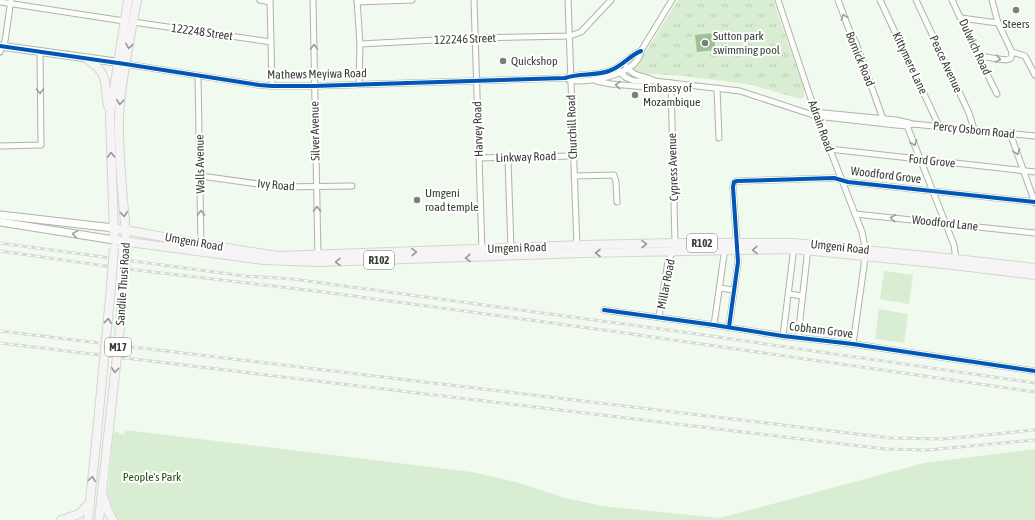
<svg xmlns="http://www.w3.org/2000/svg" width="1035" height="520" font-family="'Asap Condensed',sans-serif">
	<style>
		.grass { fill: url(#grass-tufts) }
		.pitch { fill: #d9edd3 }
		.water { fill: #9ec193 }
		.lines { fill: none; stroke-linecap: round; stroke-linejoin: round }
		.minor-casing { stroke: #adb4ab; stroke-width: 7 }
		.tertiary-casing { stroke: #adb4ab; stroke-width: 9 }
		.secondary-casing { stroke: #adb4ab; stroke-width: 9 }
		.primary-casing { stroke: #d2d7d0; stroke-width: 10 }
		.minor { stroke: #fdfefc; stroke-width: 5 }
		.tertiary { stroke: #fdfefc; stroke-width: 7 }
		.secondary { stroke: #fdfefc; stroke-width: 7 }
		.primary { stroke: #f7f4f6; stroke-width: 8 }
		.rail-casing { stroke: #d6d9d5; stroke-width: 3 }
		.rail { stroke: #fff; stroke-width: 1.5; stroke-dasharray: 4.5; stroke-linecap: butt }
		.primary-bridge-casing { stroke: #d2d7d0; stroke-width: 10; stroke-linecap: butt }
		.primary-bridge { stroke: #f7f4f6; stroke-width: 8 }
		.cycleway-casing { stroke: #fff; stroke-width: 6 }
		.cycleway { stroke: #0057b8; stroke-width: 4 }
		.oneway { stroke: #9a9e99 }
		.oneway2 { stroke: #989996 }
		.poi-dot { fill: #798076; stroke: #fff; stroke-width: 1.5 }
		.labels { text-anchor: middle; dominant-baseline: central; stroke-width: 4; stroke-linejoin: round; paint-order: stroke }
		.shield { fill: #fff; stroke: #747872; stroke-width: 1 }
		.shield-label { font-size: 11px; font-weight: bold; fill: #383e36 }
		.poi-label { font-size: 12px; fill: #383e36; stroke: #fff; text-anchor: start }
		.street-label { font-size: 12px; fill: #383e36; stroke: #fff }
		.park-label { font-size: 12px; fill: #234f11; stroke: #fff }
	</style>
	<defs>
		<pattern id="grass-tufts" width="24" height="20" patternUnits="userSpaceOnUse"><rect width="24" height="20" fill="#d9edd3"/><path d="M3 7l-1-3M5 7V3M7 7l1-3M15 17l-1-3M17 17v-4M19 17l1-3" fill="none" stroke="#bbccb6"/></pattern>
	</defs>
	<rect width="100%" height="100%" fill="#f1faee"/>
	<!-- grass -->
	<path class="grass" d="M678,0H773L804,89V97L801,99L748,84L683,76L639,73L634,71L635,63L645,53Z"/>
	<!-- pitch -->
	<g class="pitch">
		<path d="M884,271L913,275L909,304L880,299Z"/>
		<path d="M879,309L908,314L904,343L875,339Z"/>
		<path d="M125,430L472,472L516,482L562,497L602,506L720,518L924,463L1035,449V520H117L107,499L114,431L124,435Z"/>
	</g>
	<!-- water -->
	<path class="water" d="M713,33L716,50L697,52L695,35Z"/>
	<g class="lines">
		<defs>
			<g id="minor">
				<path d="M260,0L270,2"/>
				<path d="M270,0L272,86"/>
				<path d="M313,0L318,257"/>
				<path d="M357,0L360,44L359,84"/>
				<path d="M474,0L482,251"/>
				<path d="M568,0L577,247"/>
				<path d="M778,0L815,111L862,232L865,247L864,266L853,344"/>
				<path d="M838,0L850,32L856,43L883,119"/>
				<path d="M880,0L939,126"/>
				<path d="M916,0L969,113L974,129"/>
				<path d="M952,0L978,56L997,94"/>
				<path d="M992,0L998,23L1012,52"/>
				<path d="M0,2L124,21"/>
				<path d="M357,2L412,0"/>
				<path d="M961,18L998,23"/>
				<path d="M133,22L271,42"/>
				<path d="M360,44L474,38L570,36L581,32L611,0"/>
				<path d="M0,52L5,41L11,0"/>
				<path d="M1012,52L1025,56L1035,75"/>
				<path d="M978,56L1006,60C1011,59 1012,58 1012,52"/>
				<path d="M125,64L259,85L272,86H314L565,78C579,73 595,76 609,71C623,66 630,55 641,51"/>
				<path d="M626,66C636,79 641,74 653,80"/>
				<path d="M617,68L625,77L634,81H654L740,91L816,116L896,125L907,126L913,124"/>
				<path d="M198,76L201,247"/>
				<path d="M569,80C589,84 637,75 641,51L672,0"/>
				<path d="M596,81L611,84L671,89"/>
				<path d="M717,88L719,138"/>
				<path d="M814,112L896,120L913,124L1035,136"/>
				<path d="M906,123L954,245L956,259"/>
				<path d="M1010,133L1035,203"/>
				<path d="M0,146L41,145L40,52"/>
				<path d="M829,149L1035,172"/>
				<path d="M479,158L573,156"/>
				<path d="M508,158L511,250"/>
				<path d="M201,176L280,187L352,186"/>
				<path d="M574,176L614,175L616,182L617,202"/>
				<path d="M855,214L1035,233"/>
				<path d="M720,288L733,290"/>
				<path d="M789,294L802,296"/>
				<path d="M604,310L714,325L783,336L853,344L1035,371"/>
				<path d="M659,317L668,261L673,251L675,243L671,83"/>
				<path d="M714,325L725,248"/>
				<path d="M729,327L738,262L733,187L734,182L737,181L834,178L848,182L1035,202"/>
				<path d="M783,336L794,247"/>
				<path d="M798,337L808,248"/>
			</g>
			<path id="tertiary" d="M0,46L123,63"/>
			<g id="secondary">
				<path d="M0,215L114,228"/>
				<path d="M0,222L114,240"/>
			</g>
			<g id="primary">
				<path d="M87,59C111,76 103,82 108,106"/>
				<path d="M114,228L201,244L278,256L583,245L675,243H794L956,259L1035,268"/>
				<path d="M114,234L110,115L128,0"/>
				<path d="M126,235C123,196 118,157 119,117C121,78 130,39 137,0"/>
				<path d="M114,240L264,260L318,262L583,253L794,249L953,265L1035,275"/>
				<path d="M103,496L108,511L113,520"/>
				<path d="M61,520L79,514L90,503"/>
				<path d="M88,520L96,443"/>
				<path d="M99,520L107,446"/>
			</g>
		</defs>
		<!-- minor casing -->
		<use href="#minor" class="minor-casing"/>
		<!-- tertiary casing -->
		<use href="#tertiary" class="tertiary-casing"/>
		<!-- secondary casing -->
		<use href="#secondary" class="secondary-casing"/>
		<!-- primary casing -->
		<use href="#primary" class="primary-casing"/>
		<!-- minor -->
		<use href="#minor" class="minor"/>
		<!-- tertiary -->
		<use href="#tertiary" class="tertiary"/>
		<!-- secondary -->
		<use href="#secondary" class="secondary"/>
		<!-- primary -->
		<use href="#primary" class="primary"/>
		<defs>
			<g id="rail">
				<path d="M0,243L244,276L293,279L683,332L1035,383"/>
				<path d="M0,251L127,269L316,291L611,331L1035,392"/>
				<path d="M0,331L890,438L943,439L1035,430"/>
				<path d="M0,343L886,449L928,450L1035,440"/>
			</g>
		</defs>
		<!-- rail casing -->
		<use href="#rail" class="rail-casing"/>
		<!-- rail -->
		<use href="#rail" class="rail"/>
		<defs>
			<g id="primary-bridge">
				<path d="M96,443L111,287L114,248"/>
				<path d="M107,446L118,347L127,248"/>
			</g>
		</defs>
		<!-- primary-bridge casing -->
		<use href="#primary-bridge" class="primary-bridge-casing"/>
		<!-- primary-bridge -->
		<use href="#primary-bridge" class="primary-bridge"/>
		<defs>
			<g id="cycleway">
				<path d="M0,46L125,64L259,85L272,86H314L565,78C579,73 595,76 609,71C623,66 630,55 641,51"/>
				<path d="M604,310L714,325L783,336L853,344L1035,371"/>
				<path d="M729,327L738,262L733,187L734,182L737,181L834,178L848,182L1035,202"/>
			</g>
		</defs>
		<!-- cycleway casing -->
		<use href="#cycleway" class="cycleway-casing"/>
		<!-- cycleway -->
		<use href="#cycleway" class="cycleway"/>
	</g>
	<!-- one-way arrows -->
	<defs><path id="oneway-chevron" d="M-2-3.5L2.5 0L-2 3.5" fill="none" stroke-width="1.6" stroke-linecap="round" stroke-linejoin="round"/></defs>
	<g class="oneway">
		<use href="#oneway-chevron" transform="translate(844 17) rotate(-110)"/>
		<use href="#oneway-chevron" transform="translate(314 47) rotate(-90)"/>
		<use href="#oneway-chevron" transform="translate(998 59) rotate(9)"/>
		<use href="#oneway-chevron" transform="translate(618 85) rotate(-175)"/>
		<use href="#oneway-chevron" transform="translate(40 91) rotate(89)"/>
		<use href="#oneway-chevron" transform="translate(914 143) rotate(68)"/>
		<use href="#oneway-chevron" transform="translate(1017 152) rotate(70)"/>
		<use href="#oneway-chevron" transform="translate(317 209) rotate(-91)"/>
		<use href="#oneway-chevron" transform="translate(201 213) rotate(-91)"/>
		<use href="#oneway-chevron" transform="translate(893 218) rotate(-174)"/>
		<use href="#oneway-chevron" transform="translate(75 234) rotate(-171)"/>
	</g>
	<g class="oneway2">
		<use href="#oneway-chevron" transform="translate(129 46) rotate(100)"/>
		<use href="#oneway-chevron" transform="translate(120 102) rotate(96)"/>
		<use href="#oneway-chevron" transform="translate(111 155) rotate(-92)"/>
		<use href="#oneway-chevron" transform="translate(124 214) rotate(84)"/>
		<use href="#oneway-chevron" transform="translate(644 244) rotate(-1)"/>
		<use href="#oneway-chevron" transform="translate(755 250) rotate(178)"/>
		<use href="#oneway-chevron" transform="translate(414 252) rotate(-2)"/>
		<use href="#oneway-chevron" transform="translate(598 253) rotate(180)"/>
		<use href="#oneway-chevron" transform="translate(468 258) rotate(178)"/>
		<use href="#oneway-chevron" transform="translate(338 262) rotate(178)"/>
		<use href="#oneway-chevron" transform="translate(108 321) rotate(-84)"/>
		<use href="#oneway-chevron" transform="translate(115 370) rotate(96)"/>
		<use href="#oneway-chevron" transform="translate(92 479) rotate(-83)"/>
	</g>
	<!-- markers -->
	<g class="poi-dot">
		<circle cx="1016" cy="10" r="4"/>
		<circle cx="705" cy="43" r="4"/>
		<circle cx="503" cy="61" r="4"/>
		<circle cx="635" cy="95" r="4"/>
		<circle cx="417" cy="200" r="4"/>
	</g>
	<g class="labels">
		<!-- shield labels -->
		<g class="shield">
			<rect x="687" y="234" width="30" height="18" rx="3"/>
			<rect x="364" y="251" width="30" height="18" rx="3"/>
			<rect x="105" y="338" width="26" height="18" rx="3"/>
		</g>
		<g class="shield-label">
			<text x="702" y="243">R102</text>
			<text x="379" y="260">R102</text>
			<text x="118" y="347">M17</text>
		</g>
		<!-- poi labels -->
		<g class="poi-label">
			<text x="1016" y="24" text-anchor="middle">Steers</text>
			<text x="713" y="36">Sutton park<tspan x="713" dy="14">swimming pool</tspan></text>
			<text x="511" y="61">Quickshop</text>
			<text x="643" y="88">Embassy of<tspan x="643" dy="14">Mozambique</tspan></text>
			<text x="425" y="193">Umgeni<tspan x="425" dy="14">road temple</tspan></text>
		</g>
		<!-- street labels -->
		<g class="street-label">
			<text transform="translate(202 32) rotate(8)">122248 Street</text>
			<text transform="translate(465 39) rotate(-2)">122246 Street</text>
			<text transform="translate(975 47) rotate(65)">Dulwich Road</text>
			<text transform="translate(860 59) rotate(68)">Bornick Road</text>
			<text transform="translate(910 63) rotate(65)">Kittymere Lane</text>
			<text transform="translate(946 64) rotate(65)">Peace Avenue</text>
			<text transform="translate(317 74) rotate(-1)">Mathews Meyiwa Road</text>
			<text transform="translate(821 126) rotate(70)">Adrain Road</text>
			<text transform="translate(572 127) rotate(-92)">Churchill Road</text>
			<text transform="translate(478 129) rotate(-92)">Harvey Road</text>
			<text transform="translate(974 130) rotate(6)">Percy Osborn Road</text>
			<text transform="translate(315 131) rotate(-91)">Silver Avenue</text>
			<text transform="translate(526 157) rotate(-2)">Linkway Road</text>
			<text transform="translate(932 161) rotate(6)">Ford Grove</text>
			<text transform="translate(200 164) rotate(-91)">Walls Avenue</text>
			<text transform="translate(673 167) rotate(-92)">Cypress Avenue</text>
			<text transform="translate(886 175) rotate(7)">Woodford Grove</text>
			<text transform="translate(276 185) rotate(5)">Ivy Road</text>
			<text transform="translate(945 223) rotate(6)">Woodford Lane</text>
			<text transform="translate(194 242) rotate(10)">Umgeni Road</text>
			<text transform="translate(840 247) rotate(6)">Umgeni Road</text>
			<text transform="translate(517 248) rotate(-2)">Umgeni Road</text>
			<text transform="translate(123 284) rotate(-86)">Sandile Thusi Road</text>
			<text transform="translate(666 284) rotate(-79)">Millar Road</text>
			<text transform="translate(821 330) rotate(7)">Cobham Grove</text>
		</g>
		<!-- park labels -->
		<g class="park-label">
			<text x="152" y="477">People's Park</text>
		</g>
	</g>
</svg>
